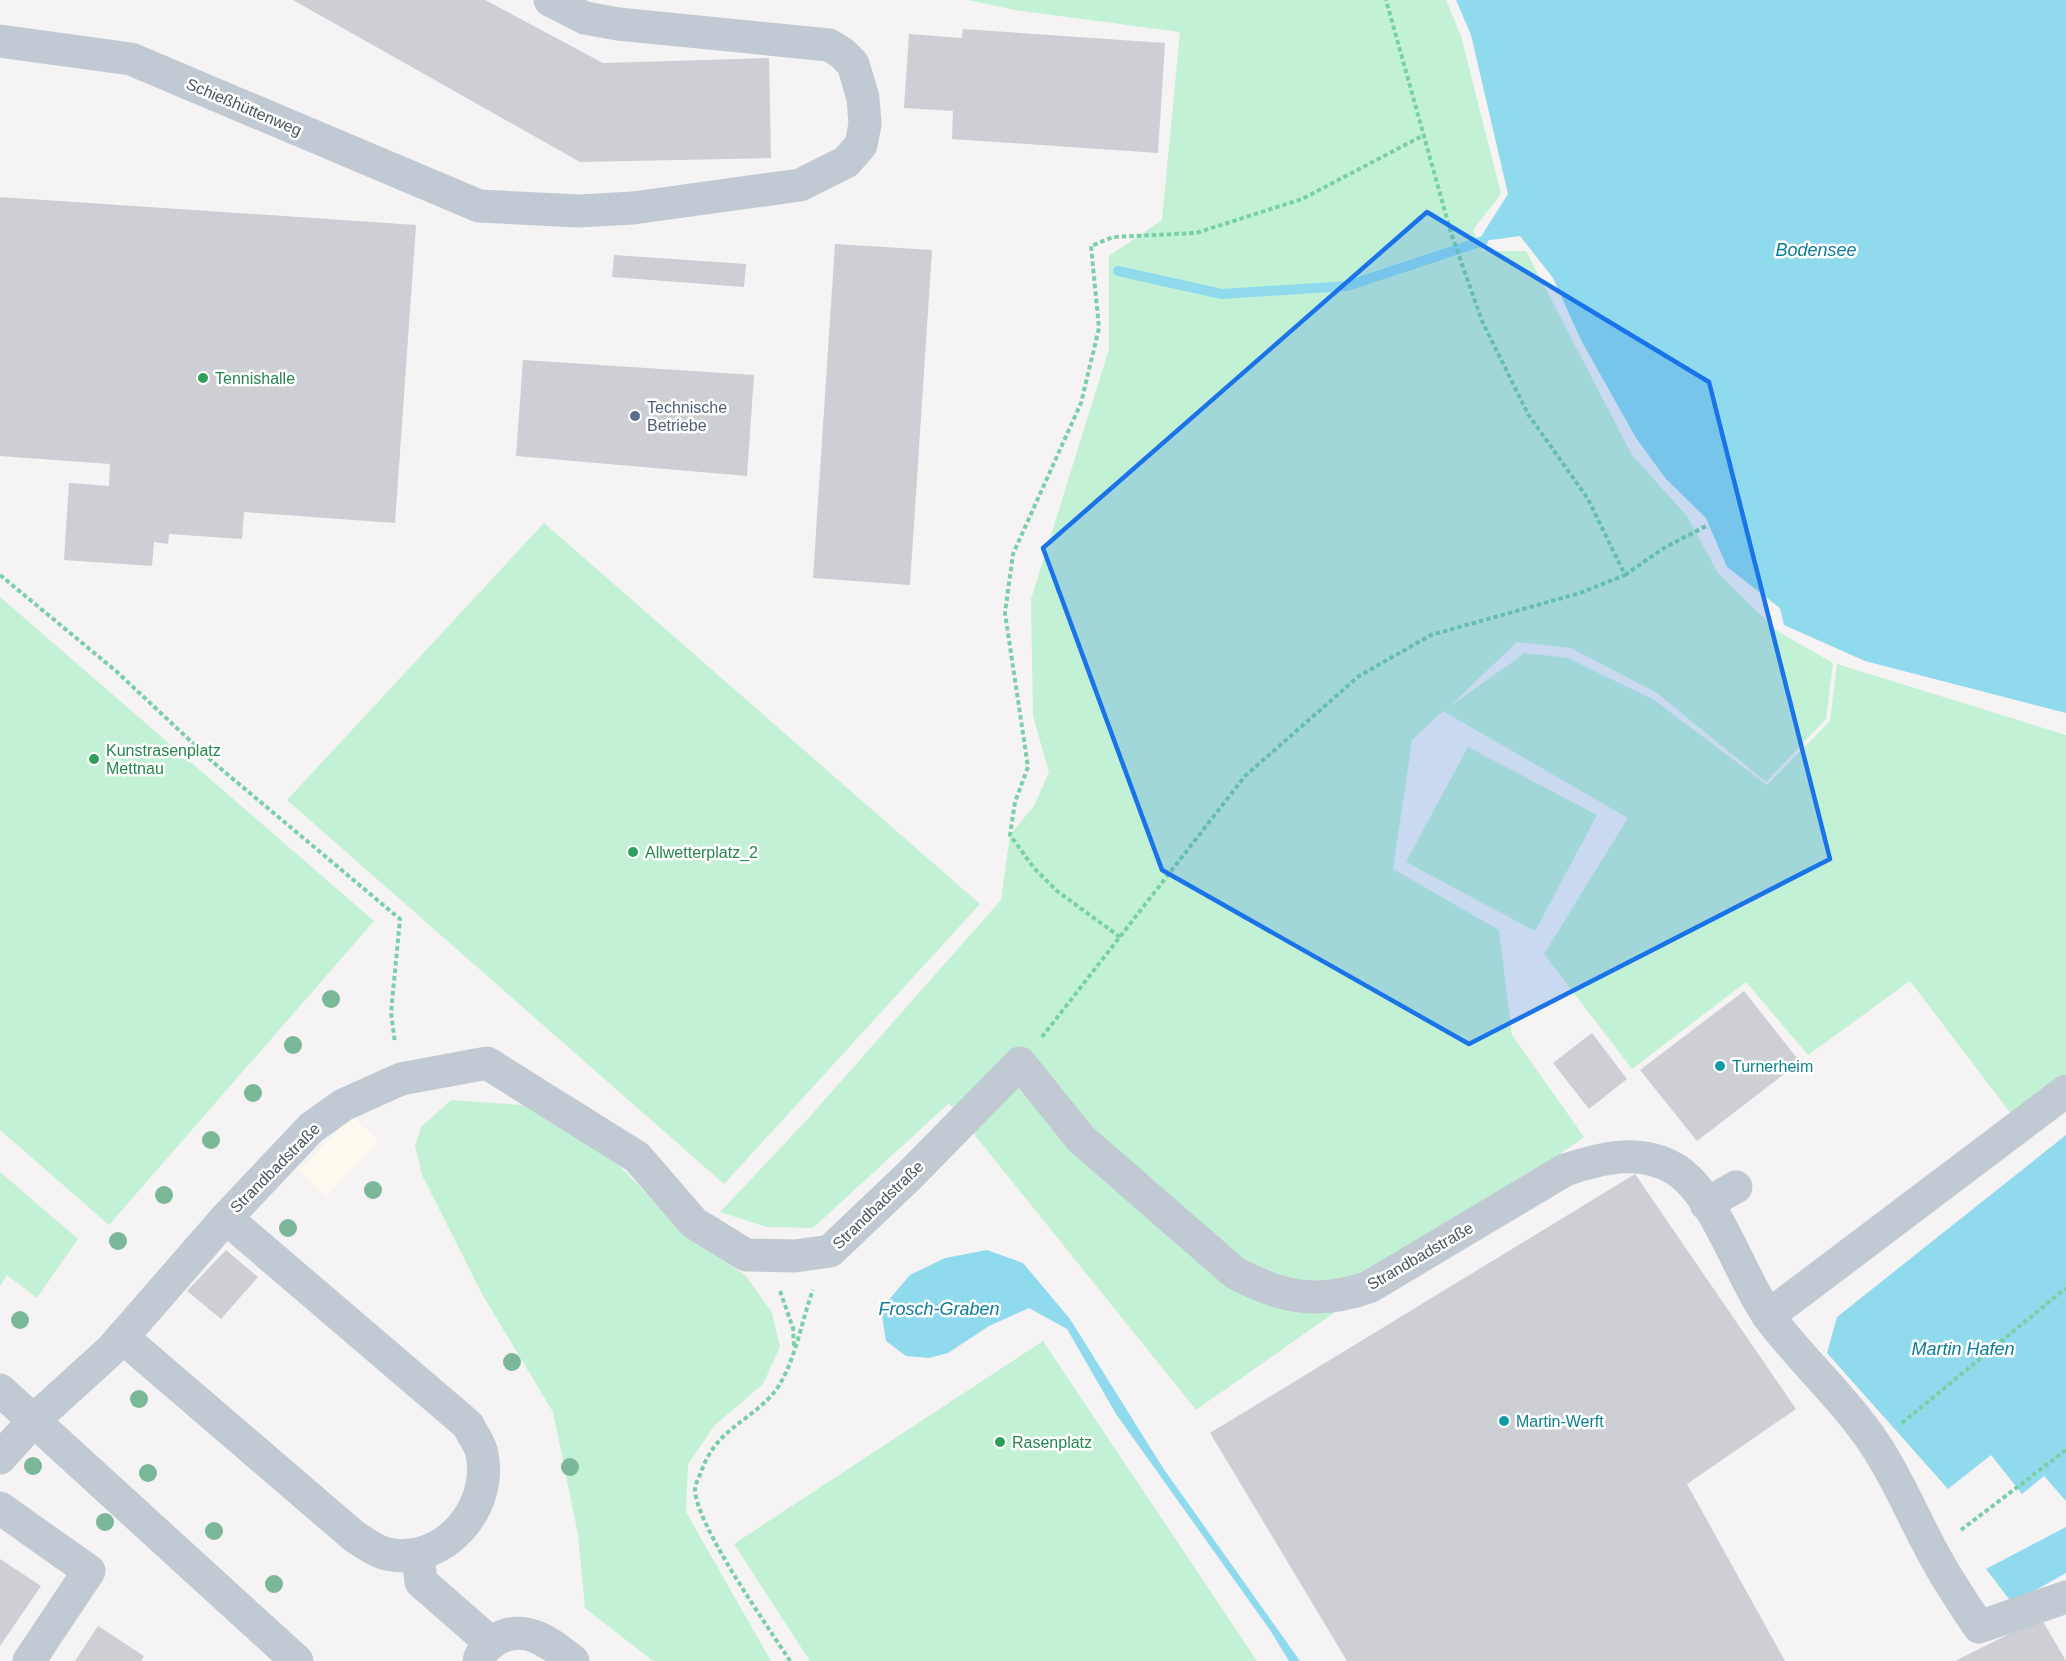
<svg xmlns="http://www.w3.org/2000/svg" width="2066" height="1661" font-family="Helvetica,sans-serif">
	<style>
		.commercial { fill: #fdf9ef }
		.green { fill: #c3f1d5 }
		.water { fill: #90daee }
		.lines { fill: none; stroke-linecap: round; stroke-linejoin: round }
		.stream { stroke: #90daee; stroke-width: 10 }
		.building { fill: #cdcfd5 }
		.path { stroke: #7ad0a6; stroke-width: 4; stroke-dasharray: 4.5 3; stroke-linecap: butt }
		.minor { stroke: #c1cad2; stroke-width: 33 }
		.tree { fill: #7bb799 }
		.marked { fill: #1a73e8; fill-opacity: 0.2; stroke: #1a73e8; stroke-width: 4.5; stroke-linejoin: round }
		.leisure-dot { fill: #2e9e5b; stroke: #fff; stroke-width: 2 }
		.service-dot { fill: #5c6f8a; stroke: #fff; stroke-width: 2 }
		.culture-dot { fill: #0f9aa8; stroke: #fff; stroke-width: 2 }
		.labels { text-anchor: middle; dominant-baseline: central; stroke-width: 5; stroke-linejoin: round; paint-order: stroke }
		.street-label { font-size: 16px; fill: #4a5661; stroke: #fff }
		.leisure-label { font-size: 16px; fill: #27864d; stroke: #fff; text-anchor: start }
		.service-label { font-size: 16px; fill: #4e5e75; stroke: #fff; text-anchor: start }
		.culture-label { font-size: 16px; fill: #0d838f; stroke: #fff; text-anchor: start }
		.water-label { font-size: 18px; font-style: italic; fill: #0c7c9b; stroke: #fff }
	</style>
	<rect width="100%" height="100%" fill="#f5f3f3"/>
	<!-- commercial -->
	<path class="commercial" d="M352,1116L378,1141L326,1197L299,1170Z"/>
	<!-- green -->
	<g class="green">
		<path d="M968,0H1446L1461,36L1501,194L1473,230L1483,251H1526L1632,455L1687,516L1718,573L1777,631L1833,663L1826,719L1766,782L1657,693L1571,648L1517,642L1449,707L1525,653L1568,658L1654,700L1767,785L1830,721L1837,664L2066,735V1074L2012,1115L1910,981L1808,1055L1746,982L1632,1069L1544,954L1628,818L1443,711L1412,740L1393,869L1499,930L1512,1035L1584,1137L1196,1410L949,1103L813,1228L767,1227L720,1212L805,1122L1001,900L1010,835L1034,806L1049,772L1033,716L1031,599L1109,349V256L1162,220L1180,32L1015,10Z"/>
		<path d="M544,523L980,904L724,1184L287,800Z"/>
		<path d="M0,597L374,921L109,1225L0,1130Z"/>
		<path d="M1468,747L1597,815L1535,931L1406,862Z"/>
		<path d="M451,1100L535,1106L615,1161L683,1232L746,1276L772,1313L780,1347L763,1384L715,1425L688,1464L686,1512L771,1661H653L585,1608L578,1534L553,1412L482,1294L422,1175L415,1146L421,1127Z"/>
		<path d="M0,1172L78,1239L37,1298L7,1275L0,1286Z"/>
		<path d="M1043,1341L1257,1661H810L734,1544Z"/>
	</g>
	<!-- water -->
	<g class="water">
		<path d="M1456,0H2066V713L1865,661L1784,625L1780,608L1727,567L1706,518L1666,479L1636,438L1581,340L1553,278L1520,236L1483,241L1482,235L1508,194L1471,35Z"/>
		<path d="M2066,1135V1501L2044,1476L2022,1494L1991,1455L1948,1489L1827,1353L1837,1317Z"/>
		<path d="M987,1250L1023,1263L1070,1319L1163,1468L1300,1661H1289L1270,1630L1116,1414L1067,1329L1029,1308L989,1326L948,1353L929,1358L906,1356L886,1341L881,1309L910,1275L945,1258Z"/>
		<path d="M2066,1527V1573L2012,1603L1986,1569Z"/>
	</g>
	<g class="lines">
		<!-- stream -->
		<path class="stream" d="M1118,271L1222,294L1347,286L1483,241"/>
	</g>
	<!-- building -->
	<g class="building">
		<path d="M293,0H485L603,63L769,58L771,158L580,162Z"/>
		<path d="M963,29L1165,43L1158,153L952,139L953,111L904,108L909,34L962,38Z"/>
		<path d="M0,197L416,225L395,523L244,512L242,539L169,534L168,544L154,542L152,566L64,560L69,483L109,486L110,464L0,456Z"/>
		<path d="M835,244L932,250L910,585L813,578Z"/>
		<path d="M614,255L746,264L744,287L612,277Z"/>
		<path d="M523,360L754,375L747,476L516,456Z"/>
		<path d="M1744,991L1800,1062L1697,1141L1640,1070Z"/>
		<path d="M1592,1033L1627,1079L1589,1109L1553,1063Z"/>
		<path d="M1635,1174L1796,1409L1687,1484L1785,1661H1347L1210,1433Z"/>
		<path d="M226,1250L258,1277L221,1319L187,1291Z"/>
		<path d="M0,1559L41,1586L0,1646Z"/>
		<path d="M2041,1618L2066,1661H1955Z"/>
		<path d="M98,1626L144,1656L141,1661H75Z"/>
	</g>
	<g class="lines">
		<!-- path -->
		<g class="path">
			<path d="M0,575L116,671L214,763L400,919L391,1013L395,1043"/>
			<path d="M1625,575L1664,548L1706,526"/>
			<path d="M1120,937L1057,891L1034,868L1010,835L1015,802L1028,767L1005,613L1013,554L1081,403L1099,328L1091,246L1113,237L1196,233L1302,199L1424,135"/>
			<path d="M1042,1037L1245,776L1359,676L1431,635L1580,593L1625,575L1588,499L1528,414L1482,321L1451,233L1386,0"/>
			<path d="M780,1291L793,1328L794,1347"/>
			<path d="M1902,1423L2066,1288"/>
			<path d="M1961,1530L2066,1450"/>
			<path d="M790,1661C769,1628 695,1524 695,1489C695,1484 699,1478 701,1472C716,1430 745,1424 771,1396C794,1371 801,1321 813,1290"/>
		</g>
		<!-- minor -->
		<g class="minor">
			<path d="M0,41L131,59L479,206L579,211L633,208L800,185L846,162L861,145L865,124L863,98L853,64L842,53L829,45L618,24L585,18L550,0"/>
			<path d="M1706,1204L1736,1187"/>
			<path d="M1768,1316L2066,1091"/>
			<path d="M122,1337L355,1537C364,1542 376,1552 387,1554C443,1566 493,1509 482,1454C481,1445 472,1434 468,1425L226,1218"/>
			<path d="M0,1390L297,1661"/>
			<path d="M0,1458L35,1419L111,1350L226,1218L311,1128L343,1105L401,1079L487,1063L637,1157L694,1223L746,1255L795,1256L830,1251L910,1175L1020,1063L1081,1139L1235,1273C1283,1298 1318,1305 1369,1287L1565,1170C1601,1158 1640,1148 1675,1169C1716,1194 1740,1277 1769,1317C1801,1360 1847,1401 1876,1446C1900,1482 1916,1524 1938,1562C1950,1584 1965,1606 1979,1627L2066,1597"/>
			<path d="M0,1508L89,1571L29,1661"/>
			<path d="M418,1556L421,1582L491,1643"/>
			<path d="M479,1661C481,1652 489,1644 497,1639C526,1623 550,1643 573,1661"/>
		</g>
	</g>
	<!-- trees -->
	<g class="tree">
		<circle cx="331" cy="999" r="9"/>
		<circle cx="293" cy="1045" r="9"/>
		<circle cx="253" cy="1093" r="9"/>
		<circle cx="211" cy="1140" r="9"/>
		<circle cx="373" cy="1190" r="9"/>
		<circle cx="164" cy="1195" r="9"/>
		<circle cx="288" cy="1228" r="9"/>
		<circle cx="118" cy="1241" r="9"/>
		<circle cx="20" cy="1320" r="9"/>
		<circle cx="512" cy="1362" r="9"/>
		<circle cx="139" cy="1399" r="9"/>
		<circle cx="33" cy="1466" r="9"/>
		<circle cx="570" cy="1467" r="9"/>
		<circle cx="148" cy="1473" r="9"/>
		<circle cx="105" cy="1522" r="9"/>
		<circle cx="214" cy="1531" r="9"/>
		<circle cx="274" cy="1584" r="9"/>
	</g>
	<!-- marked area -->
	<path class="marked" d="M1427,212L1709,382L1830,859L1469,1044L1162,870L1043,548Z"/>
	<!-- markers -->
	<g class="leisure-dot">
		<circle cx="203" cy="378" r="6"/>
		<circle cx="94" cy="759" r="6"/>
		<circle cx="633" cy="852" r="6"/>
		<circle cx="1000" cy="1442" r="6"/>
	</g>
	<circle class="service-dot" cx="635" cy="416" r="6"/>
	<g class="culture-dot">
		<circle cx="1720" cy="1066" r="6"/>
		<circle cx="1504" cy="1421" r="6"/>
	</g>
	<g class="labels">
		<!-- street labels -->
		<g class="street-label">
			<text transform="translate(244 107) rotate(23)">Schießhüttenweg</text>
			<text transform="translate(275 1168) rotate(-45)">Strandbadstraße</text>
			<text transform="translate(878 1205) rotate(-44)">Strandbadstraße</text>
			<text transform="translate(1420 1256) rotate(-30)">Strandbadstraße</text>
		</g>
		<!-- leisure labels -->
		<g class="leisure-label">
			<text x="215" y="378">Tennishalle</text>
			<text x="106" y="750">Kunstrasenplatz<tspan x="106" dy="18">Mettnau</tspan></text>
			<text x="645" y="852">Allwetterplatz_2</text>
			<text x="1012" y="1442">Rasenplatz</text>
		</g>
		<!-- service labels -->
		<g class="service-label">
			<text x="647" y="407">Technische<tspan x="647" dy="18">Betriebe</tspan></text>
		</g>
		<!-- culture labels -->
		<g class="culture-label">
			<text x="1732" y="1066">Turnerheim</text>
			<text x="1516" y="1421">Martin-Werft</text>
		</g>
		<!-- water labels -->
		<g class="water-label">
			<text x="1816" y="250">Bodensee</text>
			<text x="939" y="1309">Frosch-Graben</text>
			<text x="1963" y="1349">Martin Hafen</text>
		</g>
	</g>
</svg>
